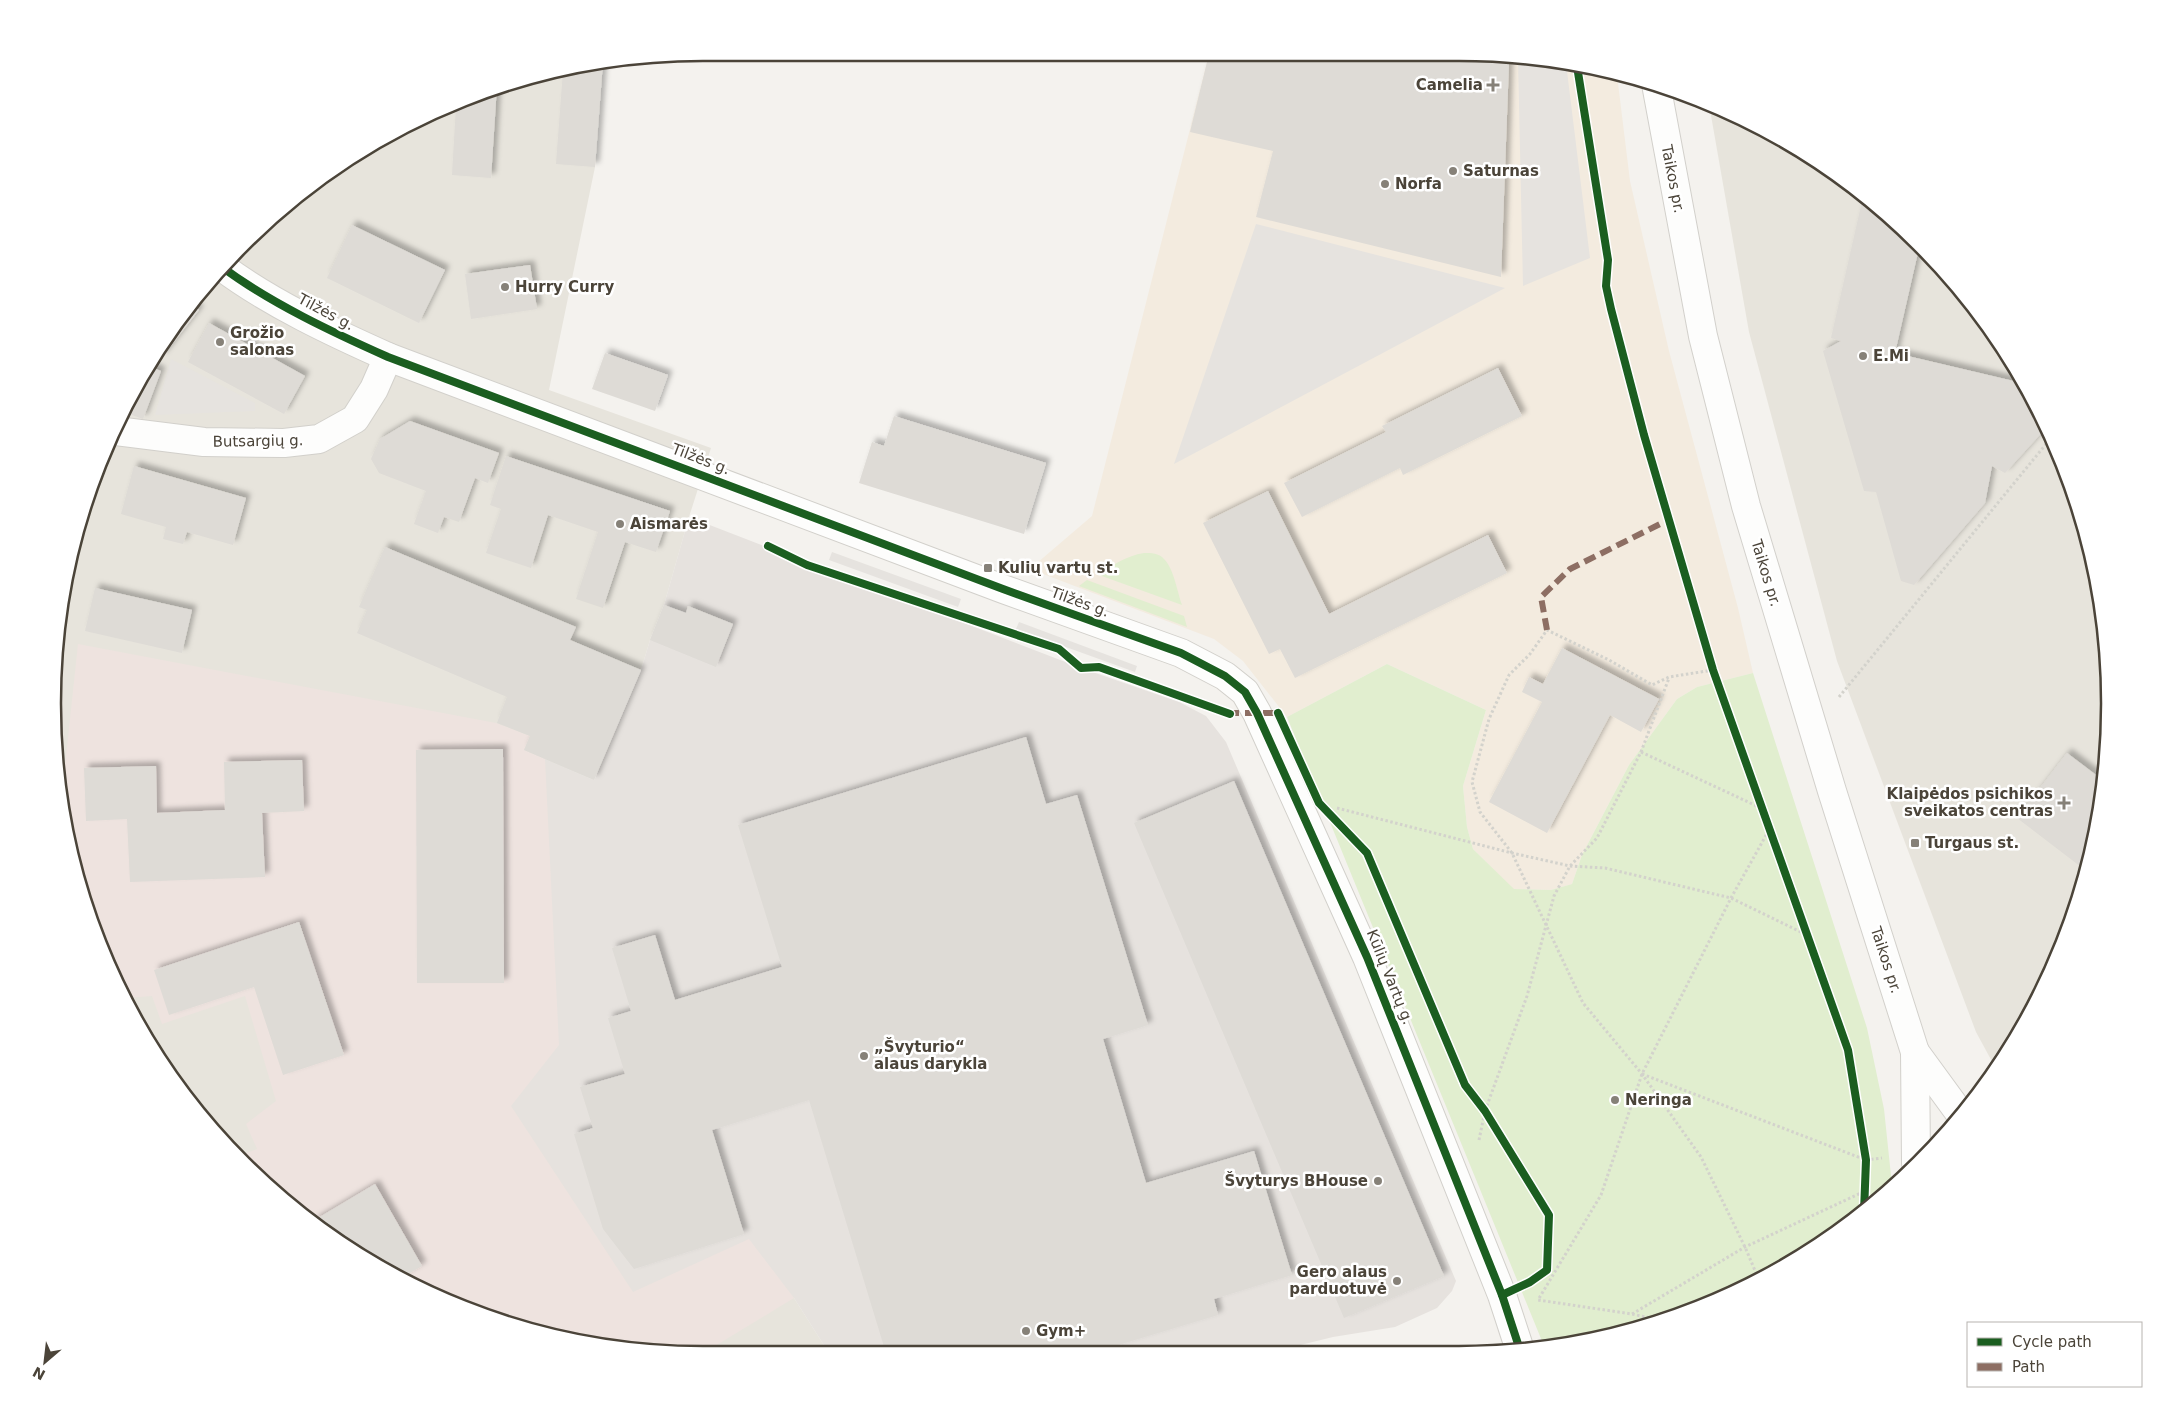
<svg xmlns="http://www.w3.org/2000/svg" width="2162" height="1407" font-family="'DejaVu Sans',sans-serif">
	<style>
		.residential { fill: #e7e4dc }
		.commercial { fill: #f3ebdf }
		.industrial { fill: #e6e2de }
		.medical { fill: #eee3df }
		.green { fill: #e1eecf }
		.parking { fill: #e6e3df }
		.building { fill: #dedbd6; filter: url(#shadow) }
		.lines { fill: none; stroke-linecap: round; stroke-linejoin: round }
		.minor-casing { stroke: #d2d0cb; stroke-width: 30 }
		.tertiary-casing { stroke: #d2d0cb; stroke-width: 30 }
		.path { stroke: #d3d2cc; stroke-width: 3; stroke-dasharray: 2.5 2.5; stroke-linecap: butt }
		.minor { stroke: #fdfdfc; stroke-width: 28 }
		.tertiary { stroke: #fdfdfc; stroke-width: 28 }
		.quiet { stroke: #8d6e63; stroke-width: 6; stroke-dasharray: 12 6; stroke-linecap: butt }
		.cycleway-casing { stroke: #fff; stroke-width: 11 }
		.cycleway { stroke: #1b5e20; stroke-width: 8 }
		.poi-dot { fill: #868178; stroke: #fff; stroke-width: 2 }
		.labels { text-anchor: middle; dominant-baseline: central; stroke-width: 5; stroke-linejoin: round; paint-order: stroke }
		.poi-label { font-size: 15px; font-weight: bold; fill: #4b4439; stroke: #fff; text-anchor: start }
		.street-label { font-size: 15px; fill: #4b4439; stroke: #fff }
		.rim { fill: none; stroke: #4b4439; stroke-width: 2.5 }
	</style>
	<defs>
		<filter id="shadow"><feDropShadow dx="4.5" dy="-4.5" stdDeviation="2.5" flood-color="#0004"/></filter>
	</defs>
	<rect width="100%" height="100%" fill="#f4f2ee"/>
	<!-- residential -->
	<g class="residential">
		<path d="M603,62L595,167L549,390L711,448L689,517L664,605L650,640L641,670L594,780L545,760L794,1298L827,1350L619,1349L454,1305L378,1267L274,1193L162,1065L102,953L75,872L58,788L54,661L87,494L140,378L187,307L243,243L342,162L495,87Z"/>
		<path d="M1709,104L1746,120L1888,214L1975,307L2042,415L2087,535L2108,661L2104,788L2075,912L2022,1029L1995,1067L1976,1032L1837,661L1749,332Z"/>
	</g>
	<!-- commercial -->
	<path class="commercial" d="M1208,58H1544L1617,75L1630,181L1669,351L1738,608L1753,673L1697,687L1677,699L1629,765L1582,855L1572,884L1551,890L1513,889L1473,849L1467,827L1463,786L1486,710L1387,664L1287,717L1243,661L1214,639L1030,569L1092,516Z"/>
	<!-- industrial -->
	<path class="industrial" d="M689,517L1081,668L1179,702L1206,716L1226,742L1456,1281L1452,1291L1437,1308L1395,1327L1333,1337L1272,1352L827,1350L794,1298L749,1240L633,1292L511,1106L558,1045L545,759L594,780L641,670L650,640L664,605Z"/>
	<!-- medical -->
	<path class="medical" d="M78,644L496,723L530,736L524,750L545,759L559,1045L511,1106L633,1292L749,1239L794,1298L710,1349H619L454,1305L378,1267L274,1193L241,1155L257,1149L246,1124L276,1101L245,996L162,1024L152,996L126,998L102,953L75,872L64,816V775Z"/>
	<!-- green -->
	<g class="green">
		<path d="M1144,553C1151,553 1159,553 1164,559C1174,569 1177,591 1182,605L1099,575C1114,564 1126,556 1144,553Z"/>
		<path d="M1087,580L1184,616L1187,627L1079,586Z"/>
		<path d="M1387,664L1486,710L1463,786L1467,827L1473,849L1514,889L1551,890L1572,884L1582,855L1629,765L1677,699L1697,687L1753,673L1867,1028L1884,1109L1892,1185L1855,1220L1747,1287L1627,1332L1544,1346L1287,717Z"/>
	</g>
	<!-- parking -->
	<g class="parking">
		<path d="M1518,58H1544L1566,63L1590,258L1523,286Z"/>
		<path d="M1256,224L1505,288L1174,464Z"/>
		<path d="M171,359L255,403V411L155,415Z"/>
		<path d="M832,552L961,599L958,607L829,560Z"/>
		<path d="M1019,622L1137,666L1135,672L1016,629Z"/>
	</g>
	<!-- building -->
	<g class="building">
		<path d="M1208,58H1496L1509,62L1501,277L1256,217L1273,151L1190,132Z"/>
		<path d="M603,62L595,167L556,164L563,71Z"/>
		<path d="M497,86L491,178L452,175L456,106Z"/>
		<path d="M1863,197L1888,214L1919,248L1895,353L2022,383L2042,415L2047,427L2005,473L1992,466L1985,503L1914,585L1901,581L1876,492L1864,491L1823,351L1841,341L1831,338Z"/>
		<path d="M352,225L445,270L419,323L327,278Z"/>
		<path d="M530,265L537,309L471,319L465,274Z"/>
		<path d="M191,303L199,310L162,357L157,353Z"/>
		<path d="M209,323L305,376L284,414L188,362Z"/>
		<path d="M605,353L668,375L655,411L592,389Z"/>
		<path d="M148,366L161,371L143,419L124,412L140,378Z"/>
		<path d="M1498,368L1522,416L1403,475L1400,468L1302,517L1284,483L1386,432L1382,426Z"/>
		<path d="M894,416L1046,463L1024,534L859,483L872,442L884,446Z"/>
		<path d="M410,421L499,453L488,483L475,478L459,522L444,517L438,533L414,524L426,491L379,473L371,459L380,439Z"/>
		<path d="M506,456L670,511L656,552L625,542L603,608L576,599L598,532L548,515L531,568L486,553L501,509L490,505Z"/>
		<path d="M134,466L246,498L233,545L187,532L183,544L163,539L166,527L121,514Z"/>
		<path d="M1268,491L1329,614L1488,535L1507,573L1295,678L1280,649L1269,654L1203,523Z"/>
		<path d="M385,547L576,627L570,640L641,670L594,780L524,750L530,736L497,723L507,697L357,633L367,610L359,607Z"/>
		<path d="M95,588L192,610L182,653L85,631Z"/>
		<path d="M664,605L686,613L688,606L733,624L716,667L650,640Z"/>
		<path d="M1562,648L1659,699L1641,732L1610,715L1547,833L1489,802L1542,702L1522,692L1529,677L1543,684Z"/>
		<path d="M1026,737L1046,804L1077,795L1148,1025L1103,1039L1146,1183L1254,1151L1292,1275L1214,1299L1218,1315L1098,1351L885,1350L809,1100L712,1130L744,1234L634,1269L603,1229L574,1134L593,1128L580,1087L625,1074L608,1018L631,1011L612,948L655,935L675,1000L782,967L738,825Z"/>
		<path d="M503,749L504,983H417L416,750Z"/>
		<path d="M2067,753L2104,781L2085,870L2017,818Z"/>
		<path d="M302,760L304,811L262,813L265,877L130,882L127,819L86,821L84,768L156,766L157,813L225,810L224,762Z"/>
		<path d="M1234,781L1444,1276L1344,1318L1134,823Z"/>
		<path d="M299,922L344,1055L283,1075L254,987L169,1015L154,970Z"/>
		<path d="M375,1184L422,1266L401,1278L378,1267L313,1221Z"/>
	</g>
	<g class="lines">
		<defs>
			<g id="minor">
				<path d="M222,267C270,303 334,333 388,357L1003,589L1181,653L1225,676L1245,692L1257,713L1367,957L1502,1295L1520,1350"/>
				<path d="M116,431L204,442L284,443L319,439L355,419L374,389L388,357"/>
			</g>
			<g id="tertiary">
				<path d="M1656,84L1703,336L1746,506L1832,791L1915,1052L1916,1163"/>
				<path d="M1915,1052L1961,1115"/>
			</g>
		</defs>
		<!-- minor casing -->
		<use href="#minor" class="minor-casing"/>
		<!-- tertiary casing -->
		<use href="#tertiary" class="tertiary-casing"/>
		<!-- path -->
		<g class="path">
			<path d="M1713,670L1669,677L1652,685L1609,660L1547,630L1530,654L1509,675L1489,719L1472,782L1480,812L1512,853L1583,1003L1642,1074L1701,1157L1745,1247L1759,1280"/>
			<path d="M1839,697L2051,438"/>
			<path d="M1641,752L1761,808"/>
			<path d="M1337,808L1512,853L1570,866L1605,868L1731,898L1807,935"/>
			<path d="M1642,1074L1866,1160L1882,1158"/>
			<path d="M1479,1140L1485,1111L1527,996L1554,896L1570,866L1597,838L1641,752L1669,678"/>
			<path d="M1632,1314L1745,1247L1863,1192"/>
			<path d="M1659,1320L1632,1314L1538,1300L1601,1195L1642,1074L1731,898L1769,830"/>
		</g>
		<!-- minor -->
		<use href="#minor" class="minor"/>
		<!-- tertiary -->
		<use href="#tertiary" class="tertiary"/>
		<!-- quiet -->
		<g class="quiet">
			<path d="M1547,630L1541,597L1570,569L1668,520"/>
			<path d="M1227,713H1278L1279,717"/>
		</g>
		<defs>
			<g id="cycleway">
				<path d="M1577,66L1608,260L1606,286L1611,309L1644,435L1713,670L1848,1050L1866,1160L1864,1212"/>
				<path d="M222,267C270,303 334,333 388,357L1003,589L1181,653L1225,676L1245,692L1257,713L1367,957L1502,1295L1520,1350"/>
				<path d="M768,546L807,565L1059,649L1081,668L1099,667L1230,714"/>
				<path d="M1278,713L1319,803L1367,853L1465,1085L1485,1111L1549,1215L1547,1270L1530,1282L1502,1295"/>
			</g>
		</defs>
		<!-- cycleway casing -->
		<use href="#cycleway" class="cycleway-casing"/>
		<!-- cycleway -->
		<use href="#cycleway" class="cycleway"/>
	</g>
	<!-- markers -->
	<g class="poi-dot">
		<path d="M1490.5 77.5h5v5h5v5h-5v5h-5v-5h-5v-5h5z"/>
		<circle cx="1453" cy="171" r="5"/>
		<circle cx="1385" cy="184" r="5"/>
		<circle cx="505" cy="287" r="5"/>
		<circle cx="220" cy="342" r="5"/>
		<circle cx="1863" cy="356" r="5"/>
		<circle cx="620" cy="524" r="5"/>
		<rect x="983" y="563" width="10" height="10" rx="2.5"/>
		<path d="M2061.5 795.5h5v5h5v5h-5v5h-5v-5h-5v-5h5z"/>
		<rect x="1910" y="838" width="10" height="10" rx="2.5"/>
		<circle cx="864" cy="1056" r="5"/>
		<circle cx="1615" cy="1100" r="5"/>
		<circle cx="1378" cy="1181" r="5"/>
		<circle cx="1397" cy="1281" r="5"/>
		<circle cx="1026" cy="1331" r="5"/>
	</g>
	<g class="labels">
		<!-- poi labels -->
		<g class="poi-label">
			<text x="1483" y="85" text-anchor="end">Camelia</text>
			<text x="1463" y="171">Saturnas</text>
			<text x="1395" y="184">Norfa</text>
			<text x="515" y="287">Hurry Curry</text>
			<text x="230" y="333">Grožio<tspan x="230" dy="17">salonas</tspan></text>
			<text x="1873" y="356">E.Mi</text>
			<text x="630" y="524">Aismarės</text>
			<text x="998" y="568">Kulių vartų st.</text>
			<text x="2053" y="794" text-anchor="end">Klaipėdos psichikos<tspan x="2053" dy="17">sveikatos centras</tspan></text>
			<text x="1925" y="843">Turgaus st.</text>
			<text x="874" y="1047">„Švyturio“<tspan x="874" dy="17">alaus darykla</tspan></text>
			<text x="1625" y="1100">Neringa</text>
			<text x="1368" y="1181" text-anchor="end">Švyturys BHouse</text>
			<text x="1387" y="1272" text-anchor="end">Gero alaus<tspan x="1387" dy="17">parduotuvė</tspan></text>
			<text x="1036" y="1331">Gym+</text>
		</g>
		<!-- street labels -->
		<g class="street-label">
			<text transform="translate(1673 179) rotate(79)">Taikos pr.</text>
			<text transform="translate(326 312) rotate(28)">Tilžės g.</text>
			<text transform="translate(258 441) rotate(-1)">Butsargių g.</text>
			<text transform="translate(701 459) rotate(21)">Tilžės g.</text>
			<text transform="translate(1766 573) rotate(73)">Taikos pr.</text>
			<text transform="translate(1080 602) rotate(20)">Tilžės g.</text>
			<text transform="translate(1886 960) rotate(72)">Taikos pr.</text>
			<text transform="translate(1390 977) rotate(68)">Kūlių Vartų g.</text>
		</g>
	</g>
	<!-- crop -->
	<path d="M0 0H2162V1407H0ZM703 61H1459A642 642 0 0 1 2101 703V704A642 642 0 0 1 1459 1346H703A642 642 0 0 1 61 704V703A642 642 0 0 1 703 61Z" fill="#fff" fill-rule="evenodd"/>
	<path class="rim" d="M703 61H1459A642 642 0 0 1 2101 703V704A642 642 0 0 1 1459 1346H703A642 642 0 0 1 61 704V703A642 642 0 0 1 703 61Z"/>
	<!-- legend -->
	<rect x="1967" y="1322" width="175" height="65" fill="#ffffff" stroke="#b7b4b0"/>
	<rect x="1977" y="1338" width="25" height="8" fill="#1b5e20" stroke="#b7b4b0"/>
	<text x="2012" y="1347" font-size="15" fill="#4b4439">Cycle path</text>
	<rect x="1977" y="1363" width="25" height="8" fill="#8d6e63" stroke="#b7b4b0"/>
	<text x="2012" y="1372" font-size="15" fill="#4b4439">Path</text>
	<!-- north arrow -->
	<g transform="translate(45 1362) rotate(208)" stroke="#ffffff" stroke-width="4" paint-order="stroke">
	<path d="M0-4L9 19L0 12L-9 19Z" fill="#4b4439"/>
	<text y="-8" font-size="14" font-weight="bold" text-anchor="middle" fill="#4b4439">N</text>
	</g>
</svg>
